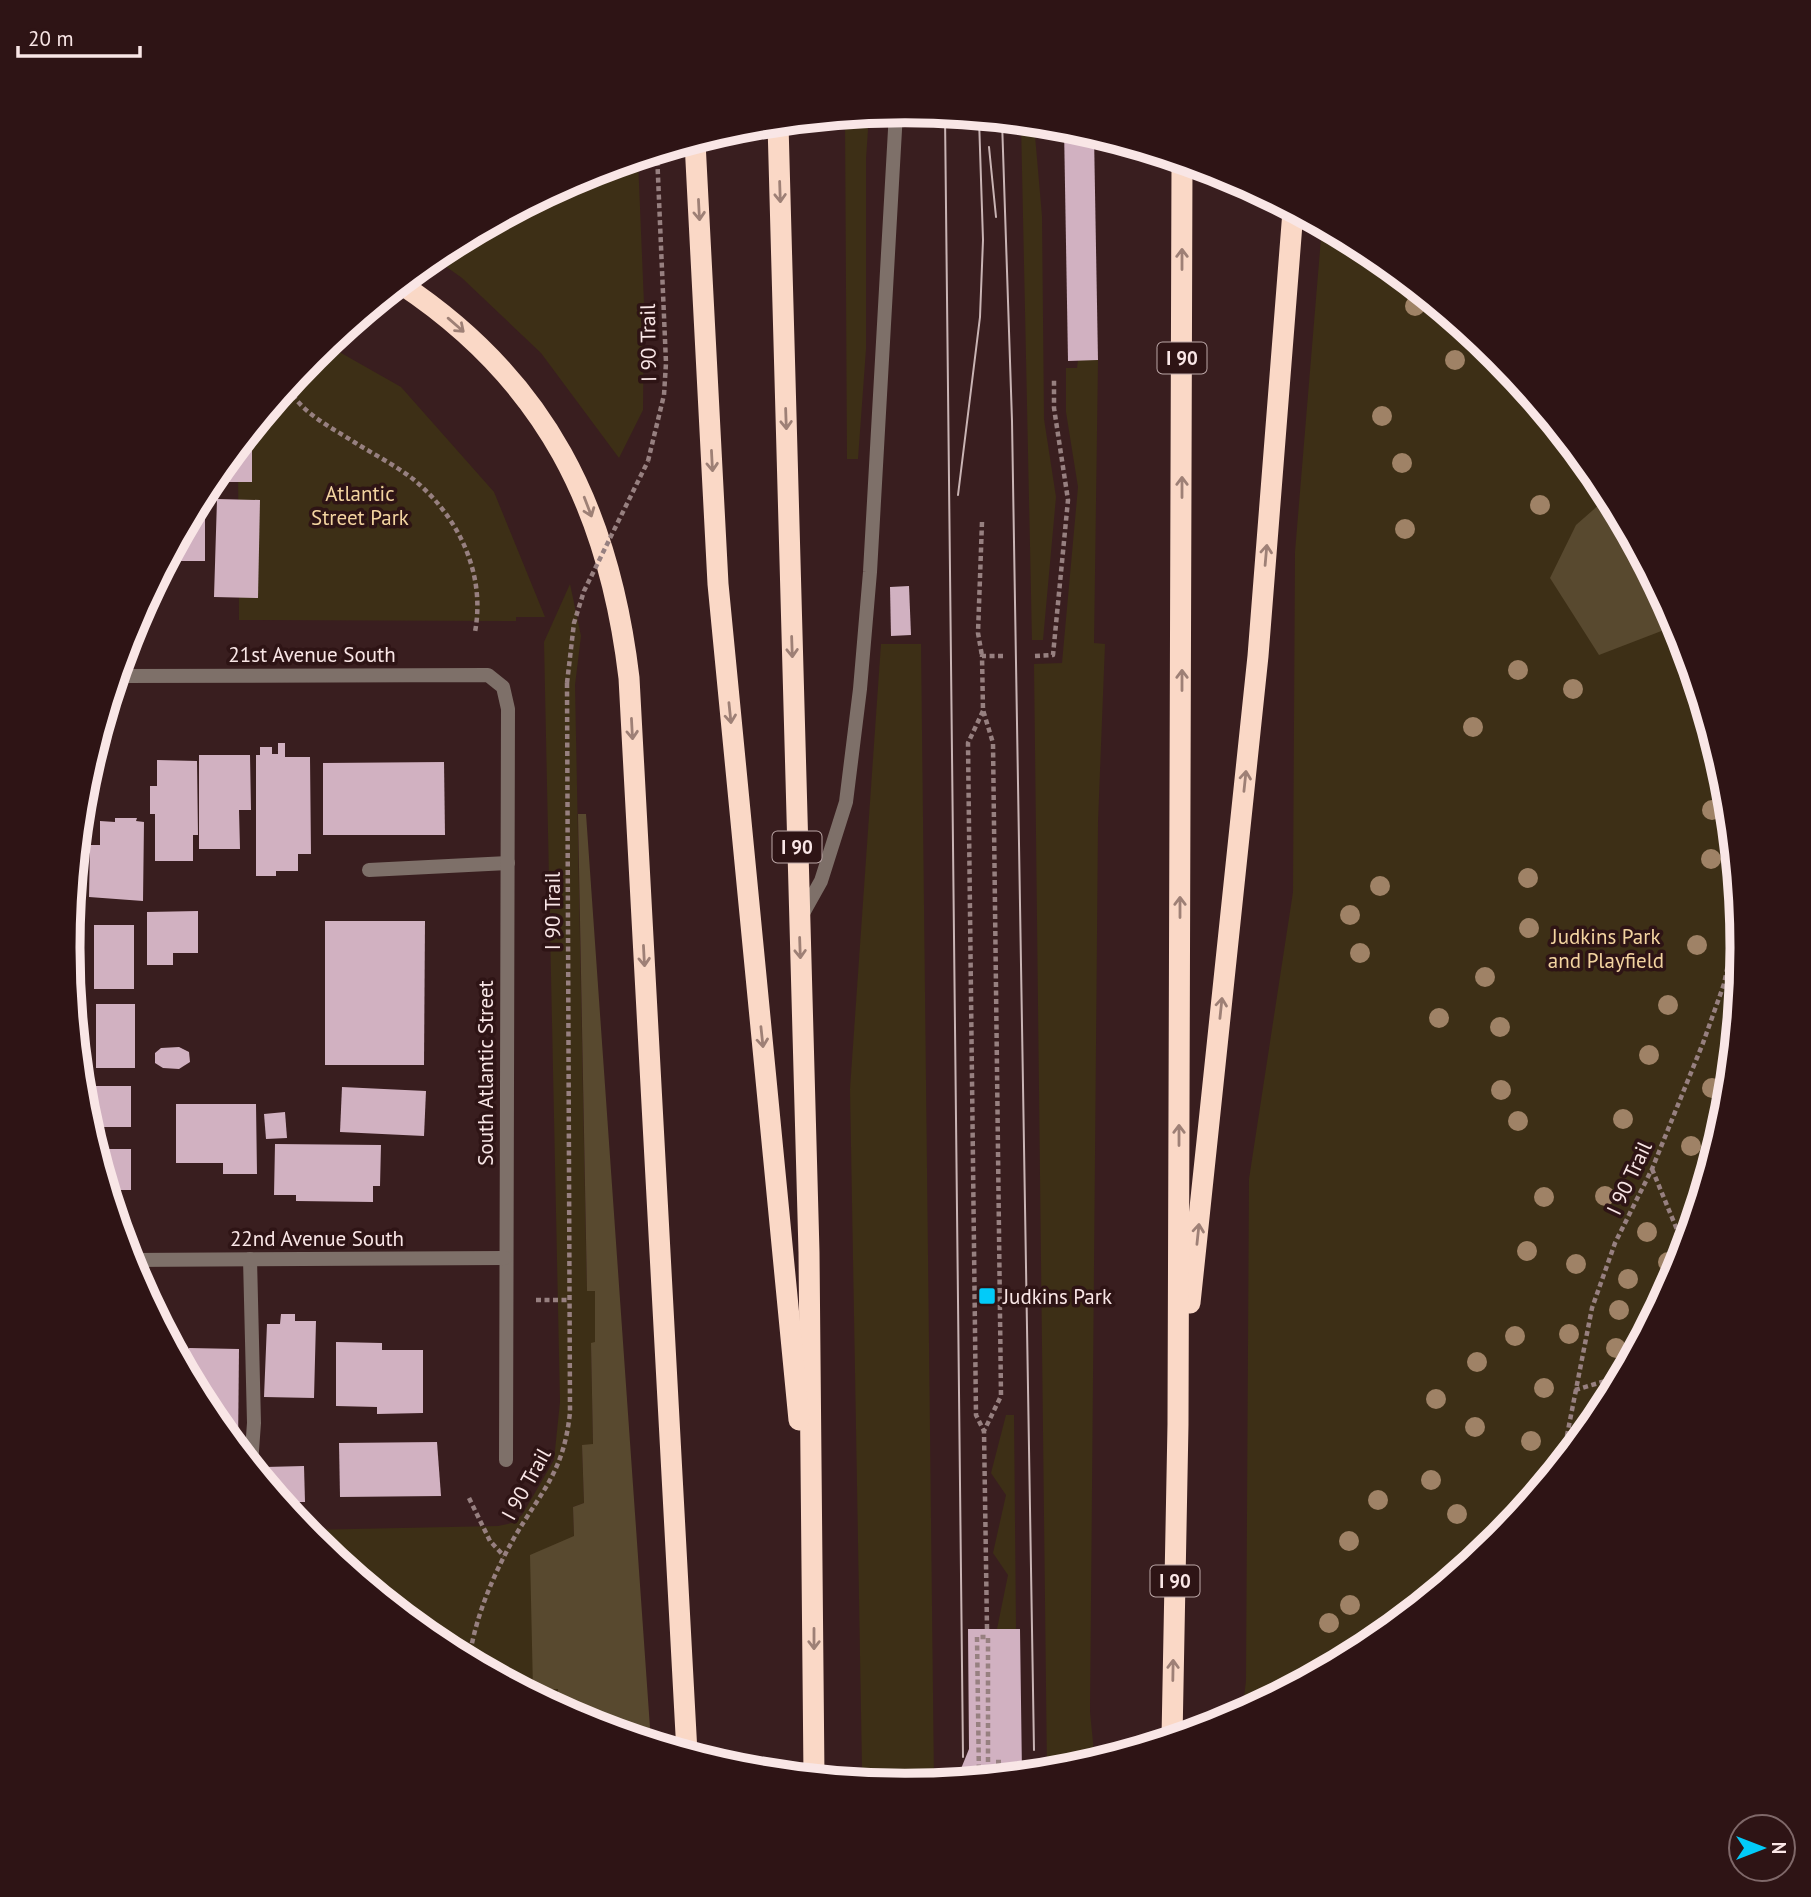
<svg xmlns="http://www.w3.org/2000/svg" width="1811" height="1897" font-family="'PT Sans',sans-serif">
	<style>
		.green { fill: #3d2f16 }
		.forest { fill: #58492f }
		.building { fill: #d1b1c1 }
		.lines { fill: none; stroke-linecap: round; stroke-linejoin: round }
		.path { stroke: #978080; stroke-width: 4.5; stroke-dasharray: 5 3.5; stroke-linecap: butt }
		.service { stroke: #7e7069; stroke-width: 14 }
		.minor { stroke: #7e7069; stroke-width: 14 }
		.motorway { stroke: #fad8c6; stroke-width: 21 }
		.tram { stroke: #c9b4b4; stroke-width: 2 }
		.path-bridge { stroke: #978080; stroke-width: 4.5; stroke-dasharray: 5 3.5; stroke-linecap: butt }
		.tree { fill: #9f8266 }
		.oneway { stroke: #9e8076 }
		.poi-dot { fill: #02cbf9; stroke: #2e1415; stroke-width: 2.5 }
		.labels { text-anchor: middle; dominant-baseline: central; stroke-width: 7; stroke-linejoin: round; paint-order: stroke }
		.shield { fill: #2e1415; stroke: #bca7a7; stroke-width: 2 }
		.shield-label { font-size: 19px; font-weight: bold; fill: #f9e6e6 }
		.street-label { font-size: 21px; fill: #f9e6e6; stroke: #2e1415 }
		.park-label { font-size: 21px; fill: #f3d4a0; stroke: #2e1415 }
		.poi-label { font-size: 21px; fill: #f9e6e6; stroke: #2e1415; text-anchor: start }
		.rim { fill: none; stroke: #f9e6e6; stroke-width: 9 }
	</style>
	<rect width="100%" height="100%" fill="#391e1f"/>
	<!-- green -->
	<g class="green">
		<path d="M869,115L866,159V349L858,459H847L845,117Z"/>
		<path d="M1021,123L1034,124L1042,216L1044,419L1056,497L1043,640H1032Z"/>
		<path d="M638,159L644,304L643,410L619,458L541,353L462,278L434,258L585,175Z"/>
		<path d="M1322,226L1371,253L1498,357L1602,484L1679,628L1727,786L1743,949L1727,1112L1679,1269L1601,1414L1497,1541L1370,1645L1242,1713L1246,1681L1249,1179L1293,892L1295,552Z"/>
		<path d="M327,345L401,387L494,492L545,617H516V621L239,620L238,449L314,356Z"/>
		<path d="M1078,360H1098L1094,643L1105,644L1098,822L1090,1712L1095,1762L1047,1772L1034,664L1062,663L1078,487L1066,412V368H1077Z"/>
		<path d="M570,584L581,636L575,685L586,1247L587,1290L595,1291V1343H591L593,1445L582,1446L584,1503L573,1507L574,1536L533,1689H558V1708L440,1644L305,1530L498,1526L512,1523L522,1515L554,1460L560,1402L544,642Z"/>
		<path d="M881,644H921L934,1783L905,1786L867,1782L862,1767L850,1089Z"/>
		<path d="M1006,1415H1014L1016,1629H997L1008,1575L993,1553L1006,1495L991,1473Z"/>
	</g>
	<!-- forest -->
	<g class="forest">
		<path d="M1609,496L1677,625L1599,655L1550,578L1576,525Z"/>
		<path d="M578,814H586L651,1742L585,1722L558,1708V1689L533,1690L530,1555L574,1536L573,1507L584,1503L582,1445L593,1444L591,1343L595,1342V1291H587Z"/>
	</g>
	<!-- building -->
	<g class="building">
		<path d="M1064,127L1094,135L1098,360L1068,361Z"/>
		<path d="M252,432V482H210Z"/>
		<path d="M205,492V561H168L175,547Z"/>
		<path d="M217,499L260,500L258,598L214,597Z"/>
		<path d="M909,586L911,635L891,636L890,587Z"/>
		<path d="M278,743H285V757H310L311,854H298V871H276V876H256V755H260V747H272V754H278Z"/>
		<path d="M199,755H250L251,810H239L240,849H199Z"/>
		<path d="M157,760L197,761L198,835H193V861H155V814H150V786H157Z"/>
		<path d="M444,762L445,835H323V763Z"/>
		<path d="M115,818H137L136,821L144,822L143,901L89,897L90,845H100V821L115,822Z"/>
		<path d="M198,911V953H173V965H147V912Z"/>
		<path d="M325,921H425L424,1065H325Z"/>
		<rect x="94" y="925" width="40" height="64"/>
		<rect x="96" y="1004" width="39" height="64"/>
		<path d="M179,1047L189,1052L190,1062L179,1069L163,1068L155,1063V1053L161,1048Z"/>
		<path d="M82,1086H131V1127H91V1120H87L84,1111Z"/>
		<path d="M342,1087L426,1091L424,1136L340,1132Z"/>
		<path d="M176,1104H256L257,1174H223V1163H176Z"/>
		<path d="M285,1112L287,1138L266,1139L264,1114Z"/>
		<path d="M275,1144L381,1145L380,1186H373V1202L296,1201V1195H274Z"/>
		<path d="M96,1149H131V1190H108Z"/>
		<path d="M281,1314H295V1321H316L314,1398L264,1397L267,1324H280Z"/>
		<path d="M336,1342L382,1343V1350H423V1413L377,1414V1407L336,1406Z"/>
		<path d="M189,1348L239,1349L238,1449L209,1413L188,1374Z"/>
		<path d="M437,1442L441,1496L340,1497L339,1443Z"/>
		<path d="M304,1466L305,1502H282L265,1482V1467Z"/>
		<path d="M968,1629H1020L1022,1774L956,1781L969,1749Z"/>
	</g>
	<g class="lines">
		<!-- path -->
		<g class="path">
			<path d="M288,388C303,414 329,426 354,442C373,454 395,465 413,479C458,516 486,573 475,632"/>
			<path d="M648,461L664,395L666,363L657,153"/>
			<path d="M982,522L978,633L982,656"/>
			<path d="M1035,656L1053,655L1068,500L1054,408V378"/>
			<path d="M983,711L968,743L976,1415L984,1431"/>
			<path d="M1652,1169L1685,1249"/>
			<path d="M536,1300H570"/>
			<path d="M1575,1390L1622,1376"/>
			<path d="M1562,1461L1592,1308L1615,1243L1652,1169L1703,1043L1724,984L1739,911"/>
			<path d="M469,1498L490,1541L504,1556"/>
			<path d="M987,1629L984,1431L1001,1396L993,743L983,710L982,656H1003"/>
			<path d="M469,1660C475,1618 493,1575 514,1538C542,1490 564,1472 570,1412L567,683"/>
			<path d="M996,1762H1001"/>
			<path d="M979,1778L977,1637H988V1778"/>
		</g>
		<!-- service -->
		<g class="service">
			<path d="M369,870L508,863"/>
			<path d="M802,915L821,881L846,802L860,689L870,572L896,112"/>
			<path d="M250,1259L254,1423L251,1464"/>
		</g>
		<!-- minor -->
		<g class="minor">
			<path d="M118,676L488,675L503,687L508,709L506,1460"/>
			<path d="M129,1260L505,1258"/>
		</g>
		<!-- motorway -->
		<g class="motorway">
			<path d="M778,124L809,1252L814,1777"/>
			<path d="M695,142L718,584L799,1420"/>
			<path d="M401,284C546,380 609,509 629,678L687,1753"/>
			<path d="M1190,1303L1258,656L1293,211"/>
			<path d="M1172,1738L1178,1424L1182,162"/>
		</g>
		<!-- tram -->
		<g class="tram">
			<path d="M945,115L963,1757"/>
			<path d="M1002,121L1012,421L1034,1750"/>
			<path d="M989,147L996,217"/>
			<path d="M958,495L980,317L983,240L979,119"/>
		</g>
		<!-- path-bridge -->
		<path class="path-bridge" d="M567,683L574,623L584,591L648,461"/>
	</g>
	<!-- trees -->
	<g class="tree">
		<circle cx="1415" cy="306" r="10"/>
		<circle cx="1455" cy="360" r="10"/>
		<circle cx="1382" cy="416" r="10"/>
		<circle cx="1402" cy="463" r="10"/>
		<circle cx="1540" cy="505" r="10"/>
		<circle cx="1405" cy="529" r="10"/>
		<circle cx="1518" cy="670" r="10"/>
		<circle cx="1573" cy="689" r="10"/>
		<circle cx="1473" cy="727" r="10"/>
		<circle cx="1712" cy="810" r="10"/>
		<circle cx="1711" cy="859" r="10"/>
		<circle cx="1528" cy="878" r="10"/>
		<circle cx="1380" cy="886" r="10"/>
		<circle cx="1350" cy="915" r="10"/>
		<circle cx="1529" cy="928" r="10"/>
		<circle cx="1697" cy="945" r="10"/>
		<circle cx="1360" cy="953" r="10"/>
		<circle cx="1485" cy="977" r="10"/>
		<circle cx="1668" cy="1005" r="10"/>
		<circle cx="1439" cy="1018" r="10"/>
		<circle cx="1500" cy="1027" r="10"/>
		<circle cx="1649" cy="1055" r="10"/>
		<circle cx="1712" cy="1088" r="10"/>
		<circle cx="1501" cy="1090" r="10"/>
		<circle cx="1623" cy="1119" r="10"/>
		<circle cx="1518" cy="1121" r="10"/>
		<circle cx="1691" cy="1146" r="10"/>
		<circle cx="1605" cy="1196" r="10"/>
		<circle cx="1544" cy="1197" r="10"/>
		<circle cx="1647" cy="1232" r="10"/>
		<circle cx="1527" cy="1251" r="10"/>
		<circle cx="1668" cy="1262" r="10"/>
		<circle cx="1576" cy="1264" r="10"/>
		<circle cx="1628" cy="1279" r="10"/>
		<circle cx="1619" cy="1310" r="10"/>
		<circle cx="1569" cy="1334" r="10"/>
		<circle cx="1515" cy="1336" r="10"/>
		<circle cx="1616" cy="1348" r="10"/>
		<circle cx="1477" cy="1362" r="10"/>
		<circle cx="1544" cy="1388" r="10"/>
		<circle cx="1436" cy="1399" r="10"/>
		<circle cx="1475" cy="1427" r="10"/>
		<circle cx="1531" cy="1441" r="10"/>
		<circle cx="1431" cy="1480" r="10"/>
		<circle cx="1378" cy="1500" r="10"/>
		<circle cx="1457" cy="1514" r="10"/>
		<circle cx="1349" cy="1541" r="10"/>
		<circle cx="1350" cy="1605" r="10"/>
		<circle cx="1329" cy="1623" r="10"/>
	</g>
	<!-- one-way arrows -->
	<defs><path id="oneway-shaft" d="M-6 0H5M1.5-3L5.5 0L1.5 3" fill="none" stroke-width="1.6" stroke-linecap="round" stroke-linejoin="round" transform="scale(1.75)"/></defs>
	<g class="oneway">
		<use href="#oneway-shaft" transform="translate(780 192) rotate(88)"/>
		<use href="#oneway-shaft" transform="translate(699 210) rotate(87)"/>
		<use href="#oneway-shaft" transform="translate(1182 259) rotate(-90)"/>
		<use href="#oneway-shaft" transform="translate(456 325) rotate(41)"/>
		<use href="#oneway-shaft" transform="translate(786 419) rotate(88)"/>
		<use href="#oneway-shaft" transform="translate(712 461) rotate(87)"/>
		<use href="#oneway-shaft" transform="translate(1182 487) rotate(-90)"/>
		<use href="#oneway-shaft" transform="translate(588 507) rotate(69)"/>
		<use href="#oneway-shaft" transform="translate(1266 555) rotate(-85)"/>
		<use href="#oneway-shaft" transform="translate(792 647) rotate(88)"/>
		<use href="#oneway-shaft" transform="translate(1182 680) rotate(-90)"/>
		<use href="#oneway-shaft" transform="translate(730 713) rotate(84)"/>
		<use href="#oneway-shaft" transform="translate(632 729) rotate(87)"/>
		<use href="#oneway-shaft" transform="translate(1245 781) rotate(-84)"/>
		<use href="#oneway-shaft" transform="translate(1180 907) rotate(-90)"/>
		<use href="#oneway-shaft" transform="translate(800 948) rotate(88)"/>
		<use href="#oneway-shaft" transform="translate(644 956) rotate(87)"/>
		<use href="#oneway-shaft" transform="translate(1221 1008) rotate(-84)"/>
		<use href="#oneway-shaft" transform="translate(762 1037) rotate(84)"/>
		<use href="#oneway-shaft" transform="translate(1179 1135) rotate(-90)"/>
		<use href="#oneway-shaft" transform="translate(1198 1234) rotate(-84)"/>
		<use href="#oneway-shaft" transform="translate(814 1639) rotate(90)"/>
		<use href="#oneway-shaft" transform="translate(1173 1670) rotate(-89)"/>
	</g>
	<!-- markers -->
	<rect class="poi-dot" x="978" y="1287" width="18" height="18" rx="3.5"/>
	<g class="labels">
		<!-- shield labels -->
		<g class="shield">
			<rect x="1157.5" y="342.5" width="49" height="31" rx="5"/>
			<rect x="772.5" y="831.5" width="49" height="31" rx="5"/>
			<rect x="1150.5" y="1565.5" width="49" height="31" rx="5"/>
		</g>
		<g class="shield-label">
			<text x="1182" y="358">I 90</text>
			<text x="797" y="847">I 90</text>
			<text x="1175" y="1581">I 90</text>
		</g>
		<!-- street labels -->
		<g class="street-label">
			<text transform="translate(648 343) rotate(-91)">I 90 Trail</text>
			<text x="312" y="654">21st Avenue South</text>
			<text transform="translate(552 911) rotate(-90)">I 90 Trail</text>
			<text transform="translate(485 1073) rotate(-90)">South Atlantic Street</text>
			<text transform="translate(1629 1178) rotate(-65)">I 90 Trail</text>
			<text x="317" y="1238">22nd Avenue South</text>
			<text transform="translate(526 1484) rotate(-61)">I 90 Trail</text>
		</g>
		<!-- park labels -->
		<g class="park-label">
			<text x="360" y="493">Atlantic<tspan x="360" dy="24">Street Park</tspan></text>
			<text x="1606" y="936">Judkins Park<tspan x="1606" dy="24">and Playfield</tspan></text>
		</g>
		<!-- poi labels -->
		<g class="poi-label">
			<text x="1003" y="1296">Judkins Park</text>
		</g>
	</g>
	<!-- crop -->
	<path d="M0 0H1811V1897H0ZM80 948a825 825 0 1 1 1650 0a825 825 0 1 1-1650 0Z" fill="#2e1415" fill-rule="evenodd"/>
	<path class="rim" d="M80 948a825 825 0 1 1 1650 0a825 825 0 1 1-1650 0Z"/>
	<!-- north arrow -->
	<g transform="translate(1762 1848) rotate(90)"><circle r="33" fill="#2e1415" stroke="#7f6869" stroke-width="2"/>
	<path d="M0-5L12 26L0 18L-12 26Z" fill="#02cbf9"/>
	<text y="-10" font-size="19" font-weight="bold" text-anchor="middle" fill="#f9e6e6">N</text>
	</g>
	<!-- scale -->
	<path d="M18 46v10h122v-10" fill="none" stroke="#f9e6e6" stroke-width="3.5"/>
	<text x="28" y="46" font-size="21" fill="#f9e6e6" stroke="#2e1415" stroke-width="5" paint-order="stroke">20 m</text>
</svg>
